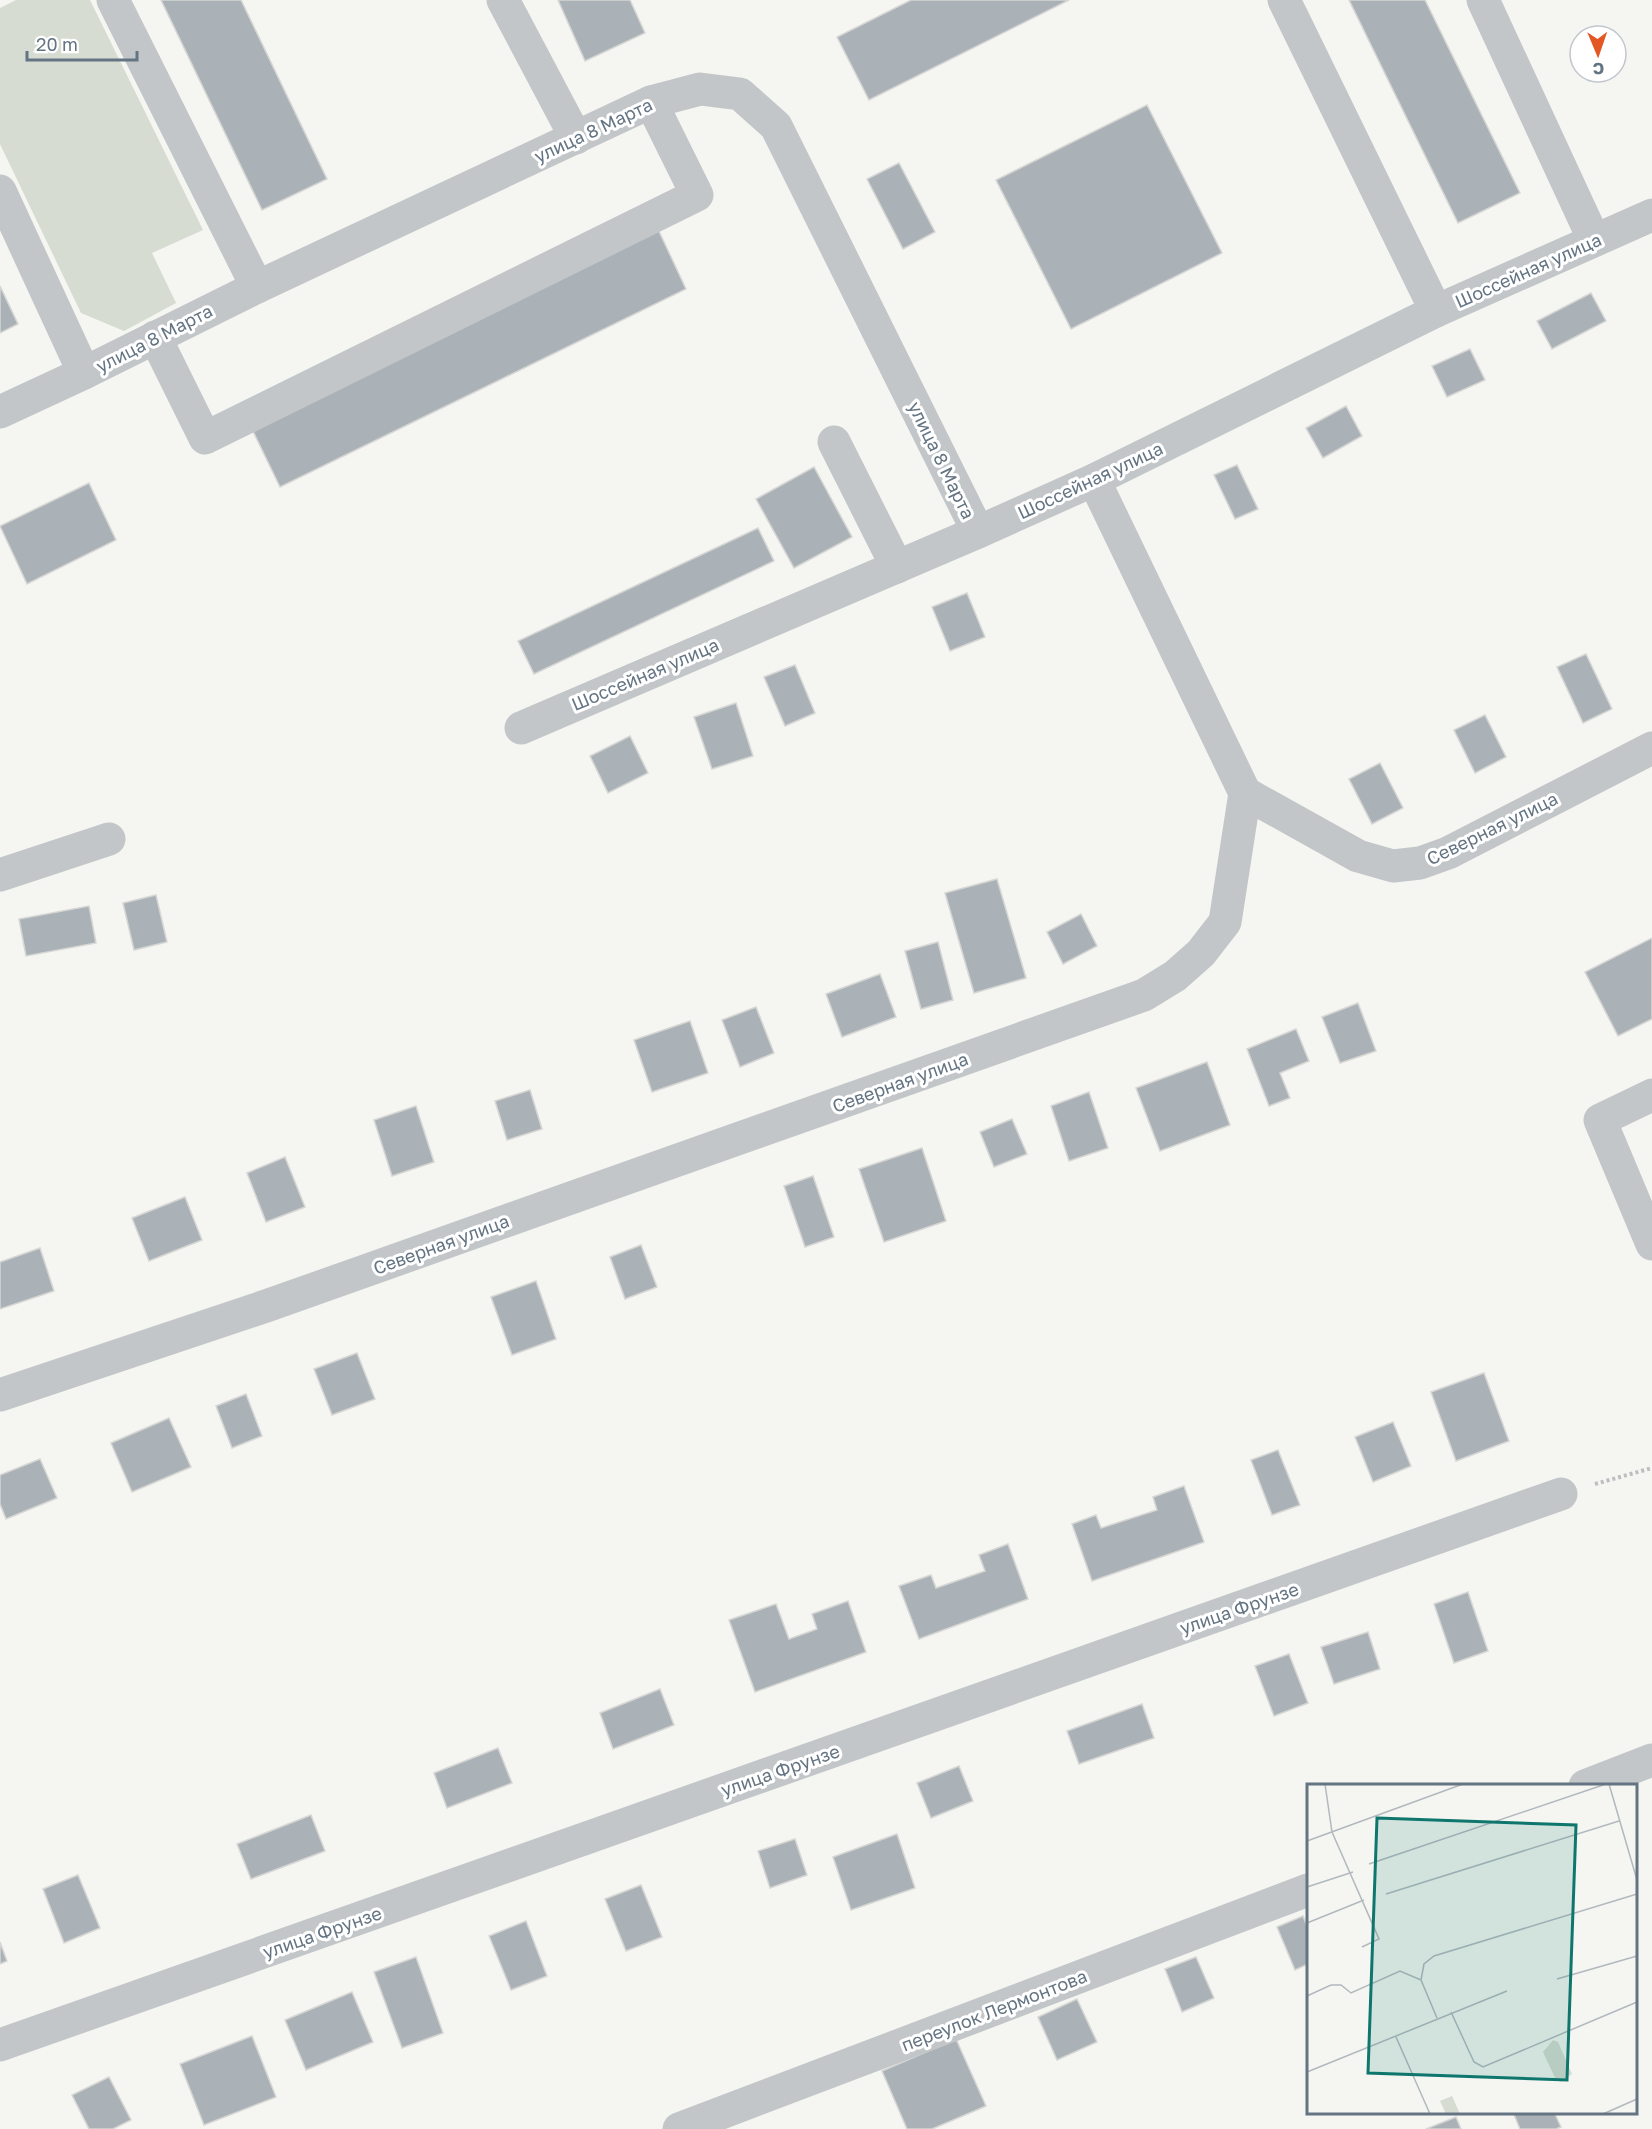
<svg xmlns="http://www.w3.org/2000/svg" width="1652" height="2129" font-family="'Golos Text',sans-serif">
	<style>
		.green { fill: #d6dcd2 }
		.building { fill: #abb2b7; stroke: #d6d6d4; stroke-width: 1.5 }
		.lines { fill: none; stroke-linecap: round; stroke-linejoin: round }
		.path { stroke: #bcbec0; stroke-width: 4; stroke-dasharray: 3 3; stroke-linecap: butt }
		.minor { stroke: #c2c6c9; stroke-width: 33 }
		.labels { text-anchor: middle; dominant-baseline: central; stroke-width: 6; stroke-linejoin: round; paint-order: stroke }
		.street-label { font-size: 18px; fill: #647482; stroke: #fff }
		.inset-road { fill: none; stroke: #b2b9be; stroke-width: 1.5 }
		.view { fill: #0f766e; fill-opacity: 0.15; stroke: #0f766e; stroke-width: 3 }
		.inset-edge { fill: none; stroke: #647482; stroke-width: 3 }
	</style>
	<rect width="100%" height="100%" fill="#f5f5f1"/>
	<!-- green -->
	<path class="green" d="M16,0H90L203,230L152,253L176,303L124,331L81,313L0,144V8Z"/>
	<!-- building -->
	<g class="building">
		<path d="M161,0H241L327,179L262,210Z"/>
		<path d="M558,0H630L645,33L585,61Z"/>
		<path d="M911,0H1069L869,100L837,37Z"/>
		<path d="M1349,0H1425L1520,193L1458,223Z"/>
		<path d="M1147,105L1222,253L1071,329L996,180Z"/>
		<path d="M899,163L935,232L903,249L867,179Z"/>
		<path d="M657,227L686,289L280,487L250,425Z"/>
		<path d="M0,286L18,324L0,333Z"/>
		<path d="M1591,293L1606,321L1552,349L1537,321Z"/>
		<path d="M1470,349L1485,380L1447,397L1432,366Z"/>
		<path d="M1346,406L1362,436L1323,458L1306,428Z"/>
		<path d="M1237,465L1258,509L1235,519L1214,475Z"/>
		<path d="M814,467L852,537L794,568L756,499Z"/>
		<path d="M89,483L116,540L27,584L0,526Z"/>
		<path d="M758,528L774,561L534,674L518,641Z"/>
		<path d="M967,593L985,637L950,651L932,607Z"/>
		<path d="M1586,654L1612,709L1583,723L1557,667Z"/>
		<path d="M795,665L815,713L785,726L764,677Z"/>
		<path d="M736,703L753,756L712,769L694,717Z"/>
		<path d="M1485,715L1506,757L1475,773L1454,730Z"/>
		<path d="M630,736L648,773L608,793L590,756Z"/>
		<path d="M1380,763L1403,808L1372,824L1349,779Z"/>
		<path d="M997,879L1026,978L974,993L945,893Z"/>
		<path d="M156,895L167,942L134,950L123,903Z"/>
		<path d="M89,906L96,943L26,956L19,919Z"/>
		<path d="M1081,914L1097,946L1063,964L1047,932Z"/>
		<path d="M1652,938V1019L1618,1036L1585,972Z"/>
		<path d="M938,942L953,1000L921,1009L905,951Z"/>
		<path d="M880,974L896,1017L842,1037L826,994Z"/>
		<path d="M1358,1003L1376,1051L1340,1063L1322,1017Z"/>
		<path d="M756,1007L774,1053L740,1067L722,1020Z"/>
		<path d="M690,1021L708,1073L652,1092L634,1040Z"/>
		<path d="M1296,1029L1309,1061L1280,1073L1290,1098L1269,1106L1247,1049Z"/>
		<path d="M1207,1062L1230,1125L1160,1151L1136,1088Z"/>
		<path d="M530,1090L542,1129L507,1140L495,1101Z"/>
		<path d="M1089,1092L1108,1148L1069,1161L1051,1106Z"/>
		<path d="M416,1106L434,1162L392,1176L374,1120Z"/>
		<path d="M1012,1119L1027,1154L994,1167L980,1132Z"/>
		<path d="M922,1148L946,1221L884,1242L859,1169Z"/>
		<path d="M285,1157L305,1207L266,1222L247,1173Z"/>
		<path d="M813,1176L834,1237L805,1247L784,1186Z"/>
		<path d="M185,1197L202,1240L149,1261L132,1218Z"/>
		<path d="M641,1245L657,1287L625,1299L610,1257Z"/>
		<path d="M40,1248L54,1291L0,1309V1262Z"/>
		<path d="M536,1281L556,1339L512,1355L491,1297Z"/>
		<path d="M357,1353L375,1399L332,1415L314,1369Z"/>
		<path d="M1484,1373L1509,1441L1456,1461L1431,1392Z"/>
		<path d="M246,1394L262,1436L232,1448L216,1406Z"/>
		<path d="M169,1418L191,1467L132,1492L111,1443Z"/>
		<path d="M1393,1422L1411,1466L1373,1482L1355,1437Z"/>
		<path d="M1278,1450L1300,1505L1272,1515L1251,1460Z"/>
		<path d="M40,1459L57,1498L6,1519L0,1504V1475Z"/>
		<path d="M1184,1486L1204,1542L1092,1581L1072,1524L1096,1515L1101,1528L1157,1510L1153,1497Z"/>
		<path d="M1008,1544L1028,1599L919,1639L899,1586L931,1575L936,1588L985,1571L979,1555Z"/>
		<path d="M1468,1592L1488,1651L1454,1663L1434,1604Z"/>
		<path d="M848,1601L866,1652L755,1692L729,1620L776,1604L789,1639L817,1629L812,1614Z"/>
		<path d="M1368,1632L1380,1669L1334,1684L1321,1647Z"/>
		<path d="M1289,1654L1308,1703L1274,1716L1255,1666Z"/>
		<path d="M660,1689L674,1725L613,1749L600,1713Z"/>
		<path d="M1142,1704L1154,1738L1079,1764L1067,1731Z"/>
		<path d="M498,1748L512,1783L447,1808L434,1773Z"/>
		<path d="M959,1766L973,1801L931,1818L917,1783Z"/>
		<path d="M311,1815L325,1851L251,1879L237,1844Z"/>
		<path d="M897,1834L915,1888L851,1910L833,1857Z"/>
		<path d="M795,1839L807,1875L770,1888L758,1851Z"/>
		<path d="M78,1875L100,1928L64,1943L43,1889Z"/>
		<path d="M641,1885L662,1937L626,1951L605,1899Z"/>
		<path d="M1303,1916L1308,1929V1964L1295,1970L1277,1927Z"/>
		<path d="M526,1921L547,1976L511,1990L489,1936Z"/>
		<path d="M0,1942L7,1961L0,1964Z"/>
		<path d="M416,1957L443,2033L402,2048L374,1972Z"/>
		<path d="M1196,1957L1214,1998L1182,2012L1165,1969Z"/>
		<path d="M352,1992L373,2042L306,2070L285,2020Z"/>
		<path d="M1077,1999L1097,2042L1057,2060L1038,2017Z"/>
		<path d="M252,2036L276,2097L204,2125L180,2064Z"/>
		<path d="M956,2039L986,2106L932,2129H907L882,2071Z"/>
		<path d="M109,2077L131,2120L113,2129H89L72,2095Z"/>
		<path d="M1513,2112H1554L1561,2127L1556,2129H1520Z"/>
		<path d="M1456,2117L1461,2129H1426Z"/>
	</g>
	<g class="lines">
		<!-- path -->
		<path class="path" d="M1595,1484L1652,1468"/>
		<!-- minor -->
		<g class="minor">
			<path d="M113,0L257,287"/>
			<path d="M503,0L576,138"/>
			<path d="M1284,0L1436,311"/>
			<path d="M1483,0L1594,240"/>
			<path d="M0,191L84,373"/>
			<path d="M155,337L205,438L697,195L651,102"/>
			<path d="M0,412L84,373L257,287L651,102L700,89L740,94L776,126L978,532"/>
			<path d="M834,442L897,567"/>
			<path d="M1094,480L1245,793"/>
			<path d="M521,728L978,532L1094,480L1436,311L1652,215"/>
			<path d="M1245,793L1358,856L1393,866L1420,863L1448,853L1652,748"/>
			<path d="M0,875L109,839"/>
			<path d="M1652,1095L1600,1120L1652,1244"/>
			<path d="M0,1395L266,1306L1144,995L1175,976L1201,953L1225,922L1245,793"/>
			<path d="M1585,1786L1652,1760"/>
			<path d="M0,2045L1561,1494"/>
			<path d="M679,2129L1308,1890"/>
		</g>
	</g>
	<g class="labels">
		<!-- street labels -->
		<g class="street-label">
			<text transform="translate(593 130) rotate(-25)">улица 8 Марта</text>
			<text transform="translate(1528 270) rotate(-24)">Шоссейная улица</text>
			<text transform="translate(154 338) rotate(-27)">улица 8 Марта</text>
			<text transform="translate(942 460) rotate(64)">улица 8 Марта</text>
			<text transform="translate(1090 480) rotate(-25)">Шоссейная улица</text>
			<text transform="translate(645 674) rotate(-23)">Шоссейная улица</text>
			<text transform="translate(1492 828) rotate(-26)">Северная улица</text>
			<text transform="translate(900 1082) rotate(-20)">Северная улица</text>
			<text transform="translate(441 1244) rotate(-20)">Северная улица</text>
			<text transform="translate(1239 1608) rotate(-19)">улица Фрунзе</text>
			<text transform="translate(780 1770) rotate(-19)">улица Фрунзе</text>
			<text transform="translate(322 1932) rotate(-19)">улица Фрунзе</text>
			<text transform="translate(994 2010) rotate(-21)">переулок Лермонтова</text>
		</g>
	</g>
	<!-- overview -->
	<g transform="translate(1307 1784)">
		<rect width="330" height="330" fill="#f5f5f1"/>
		<path d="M246,256L251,258L265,290L254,298L249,296L236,268ZM145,312L153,330H139L133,317Z" fill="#d6dcd2"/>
		<path class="inset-road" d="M18,0L25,48L72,155L55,163M302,0L330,96M0,57L156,0M62,80L299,0M0,103L46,88M79,110L312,37M0,139L57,116M250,195L330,172M114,196L117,180L127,172L330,110M114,196L130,234M0,212L24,201H34L44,209L93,187L114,196M144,228L167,278L176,283L330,218M89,253L123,330M0,288L200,207M296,330L330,315"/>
		<path class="view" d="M70,34L269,41L260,296L61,289Z"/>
		<rect width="330" height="330" class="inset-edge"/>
	</g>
	<!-- north arrow -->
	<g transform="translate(1598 54) rotate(178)"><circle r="28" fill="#ffffff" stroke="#c1c7cd" stroke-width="1.5"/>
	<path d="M0-4.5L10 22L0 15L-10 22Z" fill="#e25724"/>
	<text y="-9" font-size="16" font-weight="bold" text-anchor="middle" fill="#647482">С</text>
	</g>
	<!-- scale -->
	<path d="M27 51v9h110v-9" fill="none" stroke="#647482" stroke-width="3"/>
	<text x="36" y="51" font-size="18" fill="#647482" stroke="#ffffff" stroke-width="4.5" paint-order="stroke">20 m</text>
</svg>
